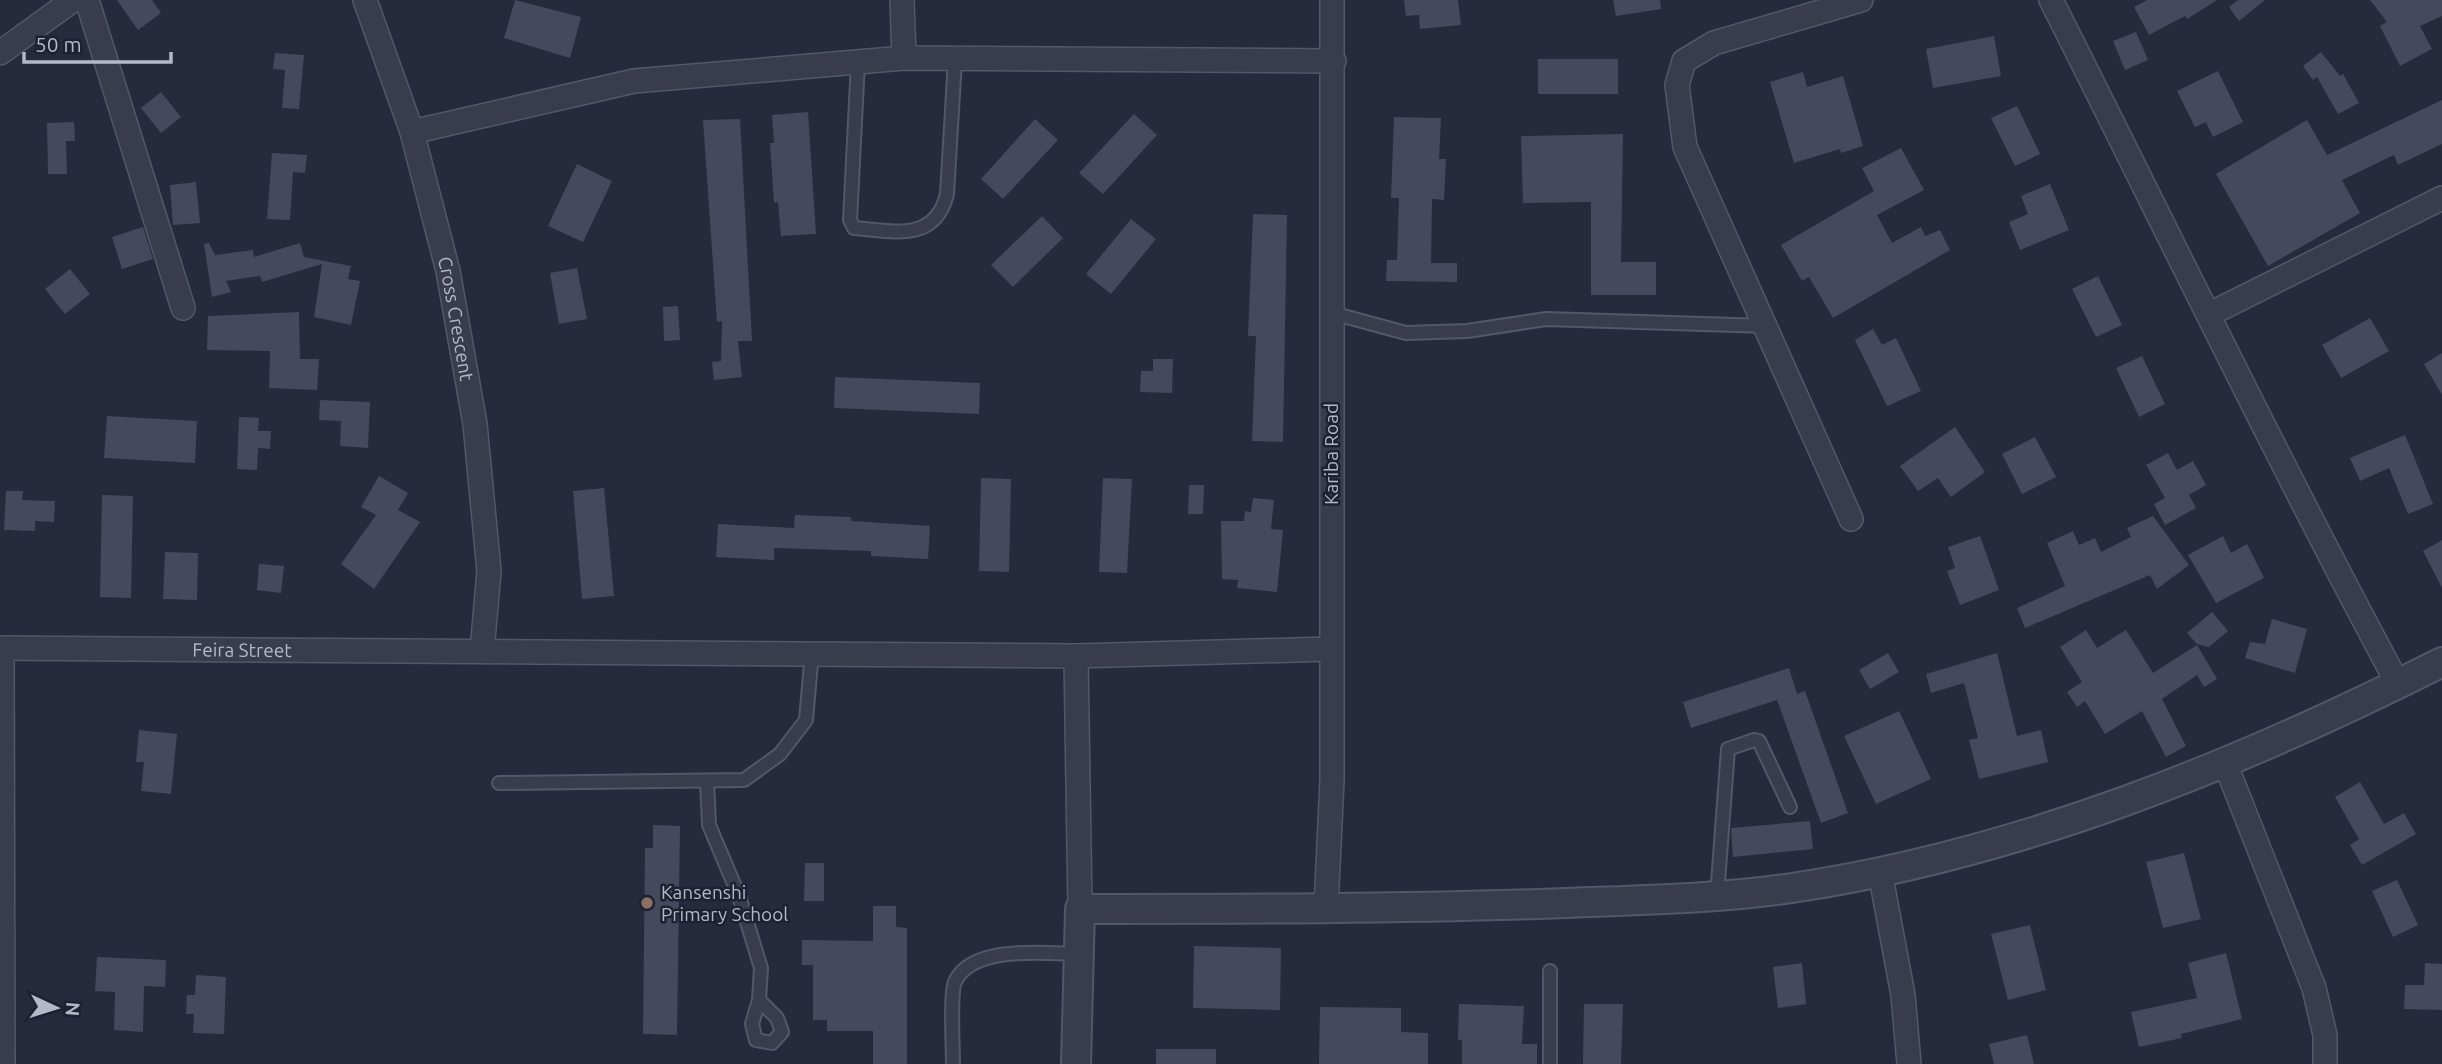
<svg xmlns="http://www.w3.org/2000/svg" width="2442" height="1064" font-family="Ubuntu,sans-serif">
	<style>
		.building { fill: #44495e }
		.lines { fill: none; stroke-linecap: round; stroke-linejoin: round }
		.service-casing { stroke: #535868; stroke-width: 16 }
		.minor-casing { stroke: #535868; stroke-width: 26 }
		.tertiary-casing { stroke: #535868; stroke-width: 32 }
		.service { stroke: #383c4d; stroke-width: 12 }
		.minor { stroke: #383c4d; stroke-width: 23 }
		.tertiary { stroke: #383c4d; stroke-width: 28 }
		.education-dot { fill: #8d6e63; stroke: #1d2232; stroke-width: 2.5 }
		.labels { text-anchor: middle; dominant-baseline: central; stroke-width: 5; stroke-linejoin: round; paint-order: stroke }
		.street-label { font-size: 19px; fill: #b4b8c8; stroke: #1d2232 }
		.poi-label { font-size: 19px; fill: #b4b8c8; stroke: #1d2232; text-anchor: start }
	</style>
	<rect width="100%" height="100%" fill="#252a3d"/>
	<!-- building -->
	<g class="building">
		<path d="M117,0H152L161,13L138,30Z"/>
		<path d="M515,0L581,17L570,58L504,38Z"/>
		<path d="M1404,0H1458L1461,25L1420,29L1419,15L1406,16Z"/>
		<path d="M1613,0H1660L1661,9L1616,16Z"/>
		<path d="M2147,0H2217L2187,19L2185,16L2149,35L2134,7Z"/>
		<path d="M2238,0H2265L2239,21L2229,7Z"/>
		<path d="M2370,0H2442V16L2420,26L2432,49L2400,66L2380,26L2387,22Z"/>
		<path d="M2136,32L2148,60L2125,70L2113,41Z"/>
		<path d="M1994,36L2001,76L1933,88L1926,49Z"/>
		<path d="M2321,52L2340,76L2343,74L2359,103L2338,114L2317,77L2313,80L2303,66Z"/>
		<path d="M275,53L304,55L299,109L282,108L285,70L273,69Z"/>
		<rect x="1538" y="59" width="80" height="35"/>
		<path d="M2218,71L2243,122L2213,137L2206,122L2195,127L2177,91Z"/>
		<path d="M1803,72L1807,87L1843,76L1863,146L1841,153L1840,149L1794,163L1770,82Z"/>
		<path d="M161,92L181,117L161,133L141,108Z"/>
		<path d="M2442,100V144L2398,165L2394,155L2342,180L2360,213L2268,266L2216,174L2307,120L2327,155Z"/>
		<path d="M2017,106L2040,154L2015,166L1991,118Z"/>
		<path d="M808,112L816,234L781,236L778,202L774,203L770,143H774L772,115Z"/>
		<path d="M1134,114L1157,135L1103,194L1079,173Z"/>
		<path d="M1394,117L1441,118L1439,159H1446L1444,200L1432,199L1431,263H1457V282L1386,281L1387,260H1397L1399,198H1391Z"/>
		<path d="M740,119L752,341H738L742,377L714,380L712,362L721,361L722,321L717,322L703,120Z"/>
		<path d="M1035,119L1058,140L1003,199L981,179Z"/>
		<path d="M74,122L75,141H66L67,174H48L47,123Z"/>
		<path d="M1623,134L1621,262H1656V295H1591V202L1523,203L1521,136Z"/>
		<path d="M1901,148L1924,190L1877,215L1892,243L1921,227L1925,236L1940,230L1950,250L1833,318L1809,277L1802,281L1781,245L1874,191L1862,168Z"/>
		<path d="M272,153L307,155L305,173L293,172L290,220L267,219Z"/>
		<path d="M577,164L612,181L583,242L548,226Z"/>
		<path d="M196,182L200,223L173,225L170,185Z"/>
		<path d="M2050,184L2069,230L2020,250L2009,222L2028,214L2021,196Z"/>
		<path d="M1253,214L1287,215L1283,442L1252,441L1256,336H1248Z"/>
		<path d="M1042,216L1063,238L1013,287L991,265Z"/>
		<path d="M1131,219L1156,239L1111,294L1086,274Z"/>
		<path d="M143,227L153,259L122,269L112,237Z"/>
		<path d="M209,243L215,255L253,250L254,257L300,243L304,257L351,266L348,279L360,281L351,325L314,317L322,264L262,282L260,276L226,281L231,292L212,297L204,244Z"/>
		<path d="M577,268L587,319L559,324L550,273Z"/>
		<path d="M70,269L90,294L65,314L45,289Z"/>
		<path d="M2098,276L2122,325L2096,337L2072,289Z"/>
		<path d="M678,306L680,340L664,341L663,307Z"/>
		<path d="M299,312L300,359H319L317,390L269,388L270,351L207,350L208,316Z"/>
		<path d="M2370,318L2389,351L2341,378L2322,345Z"/>
		<path d="M1873,329L1882,345L1896,338L1921,391L1887,406L1855,340Z"/>
		<path d="M2442,353V395L2424,364Z"/>
		<path d="M2142,356L2165,404L2139,417L2116,368Z"/>
		<path d="M1153,359H1173L1172,393L1140,392L1141,371H1153Z"/>
		<path d="M835,377L980,383L979,414L834,408Z"/>
		<path d="M320,400L370,402L368,448L340,446L341,421L319,420Z"/>
		<path d="M107,416L197,421L195,463L104,458Z"/>
		<path d="M239,417L259,418L258,431H271L270,449L258,448L257,470L237,469Z"/>
		<path d="M1955,427L1985,472L1951,497L1938,478L1918,491L1900,466Z"/>
		<path d="M2405,435L2433,504L2408,514L2389,468L2360,481L2350,458Z"/>
		<path d="M2035,437L2056,477L2022,494L2002,454Z"/>
		<path d="M2168,453L2177,470L2193,461L2206,485L2189,495L2196,508L2165,525L2154,504L2165,498L2146,465Z"/>
		<path d="M379,476L408,493L398,510L420,522L374,589L341,564L376,515L361,507Z"/>
		<path d="M981,478L1011,479L1009,572L979,571Z"/>
		<path d="M1103,478L1132,479L1127,573L1099,572Z"/>
		<path d="M1189,485H1204L1203,514H1188Z"/>
		<path d="M604,488L614,596L582,599L573,491Z"/>
		<path d="M6,491H23L22,500L55,501L54,522L35,521V531L4,530Z"/>
		<path d="M102,495L133,496L131,598L100,597Z"/>
		<path d="M1253,498L1274,500L1271,529L1283,530L1277,592L1237,588L1238,580L1222,579L1221,521H1244L1245,511L1251,512Z"/>
		<path d="M795,515L851,517V521L930,526L928,559L871,556V551L774,548V560L716,557L718,524L794,528Z"/>
		<path d="M2153,516L2189,565L2157,589L2150,575L2025,628L2017,608L2065,586L2047,543L2073,531L2079,545L2095,538L2101,552L2131,537L2127,528Z"/>
		<path d="M1980,536L1999,590L1960,605L1947,571L1955,568L1948,547Z"/>
		<path d="M2223,536L2231,553L2247,544L2264,578L2216,603L2188,555Z"/>
		<path d="M2442,540V588L2423,551Z"/>
		<path d="M165,552L198,553L197,600L163,599Z"/>
		<path d="M259,564L284,566L281,593L257,590Z"/>
		<path d="M2212,612L2228,631L2209,647L2197,644L2187,633Z"/>
		<path d="M2272,619L2307,629L2295,673L2245,658L2250,642L2265,644Z"/>
		<path d="M2086,630L2097,648L2126,630L2153,673L2197,645L2217,679L2204,687L2197,675L2162,699L2186,746L2166,757L2142,711L2105,734L2085,701L2077,707L2067,692L2082,682L2060,647Z"/>
		<path d="M1888,653L1899,672L1870,689L1859,670Z"/>
		<path d="M1997,653L2017,736L2041,730L2048,762L1979,779L1969,740L1978,738L1964,683L1931,693L1926,674Z"/>
		<path d="M1789,668L1797,694L1805,691L1848,813L1821,823L1777,700L1691,728L1683,702Z"/>
		<path d="M1899,711L1931,779L1876,804L1844,736Z"/>
		<path d="M139,730L177,734L171,794L141,791L144,762H136Z"/>
		<path d="M2360,782L2384,824L2404,813L2416,834L2362,865L2350,845L2359,839L2335,797Z"/>
		<path d="M1810,821L1813,849L1733,857L1731,828Z"/>
		<path d="M653,825L680,826L677,1035L643,1034L645,848H653Z"/>
		<path d="M2184,853L2201,919L2163,928L2146,862Z"/>
		<path d="M805,863H824V901H804Z"/>
		<path d="M2397,880L2418,925L2393,937L2372,891Z"/>
		<path d="M873,906H896V927L907,928V1064H873V1031H827V1020H813V965H802V940L873,941Z"/>
		<path d="M2030,925L2046,990L2008,1000L1991,934Z"/>
		<path d="M1194,946L1281,948L1280,1010L1193,1008Z"/>
		<path d="M2226,953L2242,1019L2181,1034L2182,1038L2139,1047L2131,1012L2197,998L2188,963Z"/>
		<path d="M97,957L166,960L165,987L144,986L143,1032L114,1030L115,992L95,991Z"/>
		<path d="M1802,963L1806,1004L1778,1008L1773,967Z"/>
		<path d="M2425,963L2442,964V1010L2404,1009L2405,985H2424Z"/>
		<path d="M196,975L226,977L224,1034L193,1033L194,1014H186L187,995H195Z"/>
		<path d="M1459,1004L1524,1006L1522,1044H1537V1064H1462V1040H1458Z"/>
		<path d="M1584,1004H1623L1621,1064H1583Z"/>
		<path d="M1320,1007L1401,1008V1032L1428,1033V1064H1319Z"/>
		<path d="M2027,1035L2034,1064H1994L1989,1044Z"/>
		<rect x="1156" y="1049" width="60" height="15"/>
	</g>
	<g class="lines">
		<defs>
			<g id="service">
				<path d="M858,62L850,220L854,228C893,231 935,243 947,194L955,60"/>
				<path d="M1332,313L1406,333L1467,331L1546,319L1766,326"/>
				<path d="M707,781L709,825L739,896L761,968L759,1000L752,1024L756,1040L772,1043L782,1032L777,1018L759,1000"/>
				<path d="M499,783L744,780L780,754L806,720L812,652"/>
				<path d="M1717,896L1728,749L1754,740L1759,741L1790,807"/>
				<path d="M953,1064C953,1048 950,993 955,982C971,945 1044,953 1076,954"/>
				<path d="M1550,1064V971"/>
			</g>
			<g id="minor">
				<path d="M87,0L183,308"/>
				<path id="s1" d="M365,0L412,132L448,271L475,424L489,571L482,651"/>
				<path d="M902,0L904,58"/>
				<path d="M2051,0C2166,228 2277,459 2398,684"/>
				<path d="M0,53L73,0"/>
				<path d="M412,132L634,81L904,58L1334,61"/>
				<path d="M2210,314L2442,198"/>
				<path d="M1851,519L1685,147L1677,85L1684,61L1714,43L1861,0"/>
				<path id="s2" d="M0,648L1076,656L1330,649"/>
				<path d="M2,648L3,1064"/>
				<path d="M1076,656L1080,909"/>
				<path d="M2225,763L2314,988L2325,1035V1064"/>
				<path d="M1880,872L1903,995L1909,1064"/>
				<path d="M1326,908L1332,780V0"/>
			</g>
			<path id="tertiary" d="M1076,1064L1080,909C1242,909 1404,909 1566,903C1641,900 1717,899 1792,888C2019,854 2238,765 2442,662"/>
		</defs>
		<!-- service casing -->
		<use href="#service" class="service-casing"/>
		<!-- minor casing -->
		<use href="#minor" class="minor-casing"/>
		<!-- tertiary casing -->
		<use href="#tertiary" class="tertiary-casing"/>
		<!-- service -->
		<use href="#service" class="service"/>
		<!-- minor -->
		<use href="#minor" class="minor"/>
		<!-- tertiary -->
		<use href="#tertiary" class="tertiary"/>
	</g>
	<!-- markers -->
	<circle class="education-dot" cx="647" cy="903" r="7"/>
	<g class="labels">
		<!-- street labels -->
		<g class="street-label">
			<text stroke="none"><textPath href="#s1" startOffset="332">Cross Crescent</textPath></text>
			<text transform="translate(1331 454) rotate(-90)">Kariba Road</text>
			<text stroke="none"><textPath href="#s2" startOffset="242">Feira Street</textPath></text>
		</g>
		<!-- poi labels -->
		<g class="poi-label">
			<text x="661" y="892">Kansenshi<tspan x="661" dy="22">Primary School</tspan></text>
		</g>
	</g>
	<!-- north arrow -->
	<g transform="translate(56 1008) rotate(94)" stroke="#1d2232" stroke-width="5" paint-order="stroke">
	<path d="M0-5L12 26L0 18L-12 26Z" fill="#b4b8c8"/>
	<text y="-10" font-size="19" font-weight="bold" text-anchor="middle" fill="#b4b8c8">N</text>
	</g>
	<!-- scale -->
	<path d="M24 52v10h147v-10" fill="none" stroke="#b4b8c8" stroke-width="3.5"/>
	<text x="35" y="52" font-size="21" fill="#b4b8c8" stroke="#1d2232" stroke-width="5" paint-order="stroke">50 m</text>
</svg>
